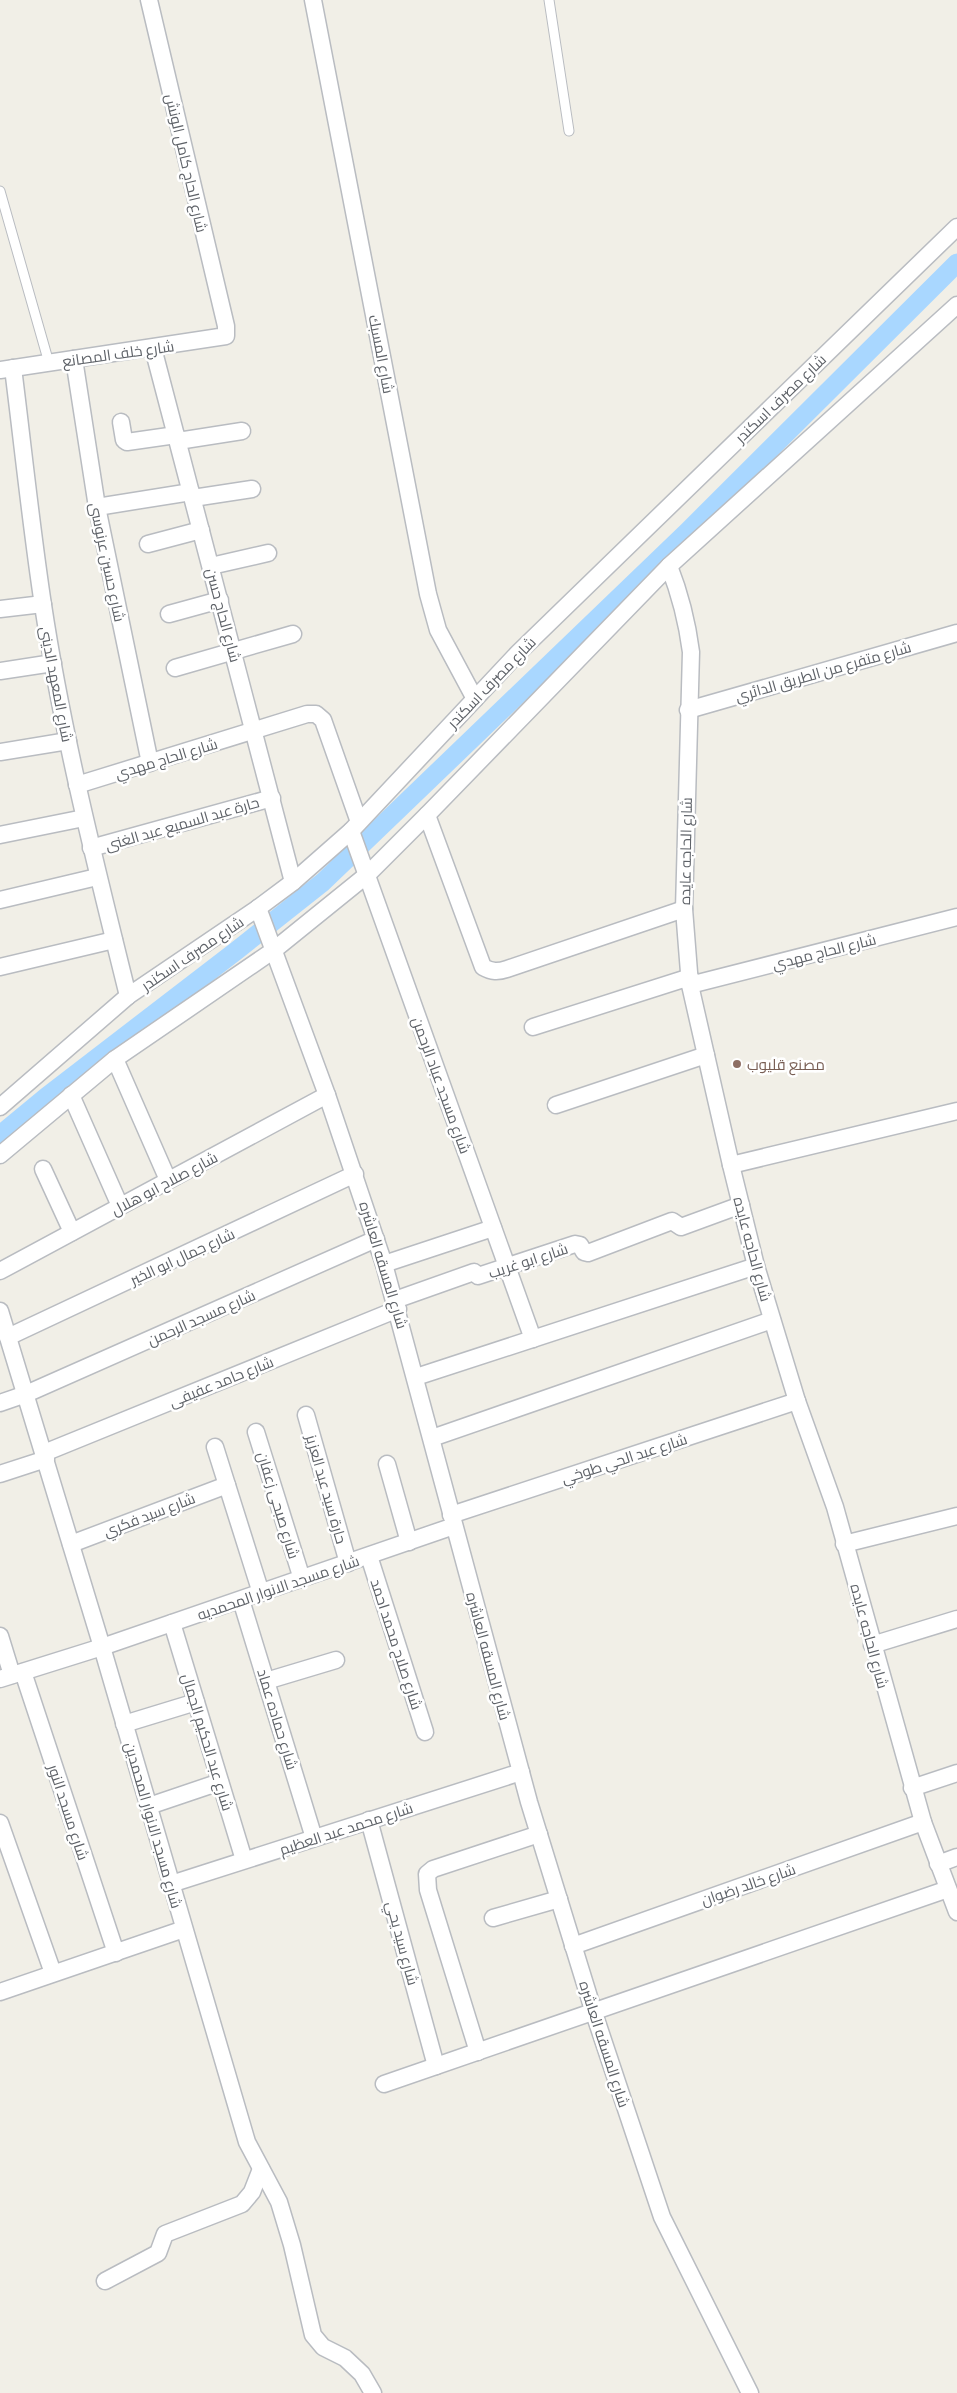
<svg xmlns="http://www.w3.org/2000/svg" width="957" height="2393" font-family="Barlow,Cairo,sans-serif">
	<style>
		.lines { fill: none; stroke-linecap: round; stroke-linejoin: round }
		.canal { stroke: #a9d7ff; stroke-width: 19 }
		.service-casing { stroke: #b9bcc1; stroke-width: 11 }
		.minor-casing { stroke: #b9bcc1; stroke-width: 19 }
		.service { stroke: #fff; stroke-width: 9 }
		.minor { stroke: #fff; stroke-width: 16 }
		.education-dot { fill: #8d6e63; stroke: #fff; stroke-width: 2 }
		.labels { text-anchor: middle; dominant-baseline: central; stroke-width: 5; stroke-linejoin: round; paint-order: stroke }
		.street-label { font-size: 15px; fill: #5e6268; stroke: #fff }
		.education-label { font-size: 15px; fill: #785e54; stroke: #fff; text-anchor: start }
	</style>
	<rect width="100%" height="100%" fill="#f1efe7"/>
	<g class="lines">
		<!-- canal -->
		<path class="canal" d="M0,1135L46,1097L236,951L323,882L688,531L957,263"/>
		<defs>
			<g id="service">
				<path d="M549,0L569,131"/>
				<path d="M0,191L49,363"/>
			</g>
			<g id="minor">
				<path d="M313,0L428,594L438,630L475,699"/>
				<path d="M153,348L293,882"/>
				<path d="M74,359L97,507L150,763"/>
				<path d="M13,368C23,447 31,526 43,605C63,737 96,866 128,996"/>
				<path d="M0,370L226,336V326L149,0"/>
				<path d="M121,422L124,440L127,442L176,435"/>
				<path d="M178,441L242,431"/>
				<path d="M193,498L252,489"/>
				<path d="M97,507L191,492"/>
				<path d="M148,544L201,530"/>
				<path d="M211,566L268,553"/>
				<path d="M669,566C680,594 687,621 691,652L684,909L690,985L731,1165L756,1266L797,1401L835,1507L923,1822L957,1912"/>
				<path d="M0,609L43,604"/>
				<path d="M169,614L220,600"/>
				<path d="M175,668L293,634"/>
				<path d="M0,671L53,663"/>
				<path d="M688,710L957,633"/>
				<path d="M0,752L68,741"/>
				<path d="M77,785L307,714H316L323,720L359,822"/>
				<path d="M427,815L483,967C492,972 498,972 507,969L684,909"/>
				<path d="M351,831L533,1339"/>
				<path d="M0,835L84,818"/>
				<path d="M91,848L272,798"/>
				<path d="M0,900L97,877"/>
				<path d="M258,908L327,1095L384,1264L529,1802L594,2013L662,2217L750,2393"/>
				<path d="M0,967L114,940"/>
				<path d="M690,985L957,917"/>
				<path d="M533,1027L690,977"/>
				<path d="M115,1059L168,1180"/>
				<path d="M71,1095L120,1206"/>
				<path d="M556,1105L706,1055"/>
				<path d="M0,1107L128,996L258,908L293,882L351,831L518,653L957,227"/>
				<path d="M0,1155L115,1059L274,950L368,874L427,815L669,566L957,305"/>
				<path d="M731,1165L957,1111"/>
				<path d="M43,1169L72,1232"/>
				<path d="M384,1264L493,1228"/>
				<path d="M0,1271L327,1095"/>
				<path d="M395,1300L474,1272L478,1276L575,1244L580,1245L584,1252L588,1253L672,1221L681,1227L741,1205"/>
				<path d="M0,1311L102,1647L247,2142L279,2202L292,2245L313,2335L323,2347L345,2358L362,2374L373,2393"/>
				<path d="M8,1337L355,1174"/>
				<path d="M416,1377L756,1266"/>
				<path d="M0,1403L26,1394L376,1239"/>
				<path d="M306,1415L348,1563"/>
				<path d="M256,1432L302,1579"/>
				<path d="M432,1438L772,1320"/>
				<path d="M215,1447L261,1593"/>
				<path d="M44,1453L398,1309"/>
				<path d="M387,1464L409,1542"/>
				<path d="M0,1474L46,1459"/>
				<path d="M451,1515L797,1401"/>
				<path d="M71,1544L227,1485"/>
				<path d="M844,1544L957,1516"/>
				<path d="M369,1556L425,1732"/>
				<path d="M241,1600L314,1838"/>
				<path d="M172,1623L244,1860"/>
				<path d="M0,1636L12,1675"/>
				<path d="M872,1645L957,1619"/>
				<path d="M23,1672L116,1953"/>
				<path d="M0,1679L102,1647L454,1526"/>
				<path d="M266,1681L336,1660"/>
				<path d="M124,1724L196,1702"/>
				<path d="M912,1788L957,1773"/>
				<path d="M149,1806L220,1782"/>
				<path d="M369,1820L436,2066"/>
				<path d="M0,1823L53,1973"/>
				<path d="M938,1864L957,1857"/>
				<path d="M171,1884L521,1772"/>
				<path d="M493,1918L559,1899"/>
				<path d="M573,1946L923,1822"/>
				<path d="M0,1992L184,1929"/>
				<path d="M478,2052L428,1890L427,1874L433,1869L539,1834"/>
				<path d="M384,2084L948,1889"/>
				<path d="M105,2281L158,2253L165,2234L242,2204L252,2192L261,2169"/>
			</g>
		</defs>
		<!-- service casing -->
		<use href="#service" class="service-casing"/>
		<!-- minor casing -->
		<use href="#minor" class="minor-casing"/>
		<!-- service -->
		<use href="#service" class="service"/>
		<!-- minor -->
		<use href="#minor" class="minor"/>
	</g>
	<!-- markers -->
	<circle class="education-dot" cx="737" cy="1064" r="5"/>
	<g class="labels">
		<!-- street labels -->
		<g class="street-label">
			<text transform="translate(187 163) rotate(77)">شارع الحاج كامل الونش</text>
			<text transform="translate(118 353) rotate(-8)">شارع خلف المصانع</text>
			<text transform="translate(382 354) rotate(79)">شارع المسبك</text>
			<text transform="translate(780 398) rotate(-44)">شارع مصرف اسكندر</text>
			<text transform="translate(108 562) rotate(78)">شارع حسين عرنوسى</text>
			<text transform="translate(224 615) rotate(75)">شارع الحاج حسن</text>
			<text transform="translate(823 671) rotate(-16)">شارع متفرع من الطريق الدائري</text>
			<text transform="translate(491 682) rotate(-46)">شارع مصرف اسكندر</text>
			<text transform="translate(57 684) rotate(79)">شارع المعهد الدينى</text>
			<text transform="translate(166 758) rotate(-17)">شارع الحاج مهدي</text>
			<text transform="translate(182 823) rotate(-16)">حارة عبد السميع عبد الغنى</text>
			<text transform="translate(685 851) rotate(-89)">شارع الحاجه عايده</text>
			<text transform="translate(824 951) rotate(-14)">شارع الحاج مهدي</text>
			<text transform="translate(192 953) rotate(-34)">شارع مصرف اسكندر</text>
			<text transform="translate(442 1085) rotate(70)">شارع مسجد عباد الرحمن</text>
			<text transform="translate(164 1183) rotate(-28)">شارع صلاح ابو هلال</text>
			<text transform="translate(753 1249) rotate(75)">شارع الحاجه عايده</text>
			<text transform="translate(182 1256) rotate(-25)">شارع جمال ابو الخير</text>
			<text transform="translate(528 1260) rotate(-18)">شارع ابو غريب</text>
			<text transform="translate(384 1265) rotate(73)">شارع المسقه العاشره</text>
			<text transform="translate(201 1317) rotate(-24)">شارع مسجد الرحمن</text>
			<text transform="translate(221 1381) rotate(-22)">شارع حامد عفيفى</text>
			<text transform="translate(624 1458) rotate(-18)">شارع عبد الحي طوخي</text>
			<text transform="translate(327 1489) rotate(74)">حارة سيد عبد العزيز</text>
			<text transform="translate(279 1505) rotate(73)">شارع صبحى زعفان</text>
			<text transform="translate(149 1514) rotate(-21)">شارع سيد فكري</text>
			<text transform="translate(278 1587) rotate(-19)">شارع مسجد الانوار المحمديه</text>
			<text transform="translate(870 1636) rotate(75)">شارع الحاجه عايده</text>
			<text transform="translate(397 1644) rotate(72)">شارع صلاح محمد احمد</text>
			<text transform="translate(489 1656) rotate(75)">شارع المسقه العاشره</text>
			<text transform="translate(278 1719) rotate(73)">شارع حماده عماد</text>
			<text transform="translate(208 1742) rotate(73)">شارع عبد الحكيم الجمال</text>
			<text transform="translate(69 1812) rotate(72)">شارع مسجد النور</text>
			<text transform="translate(154 1825) rotate(74)">شارع مسجد الانوار المحمدين</text>
			<text transform="translate(346 1828) rotate(-18)">شارع محمد عبد العظيم</text>
			<text transform="translate(748 1884) rotate(-19)">شارع خالد رضوان</text>
			<text transform="translate(403 1943) rotate(75)">شارع سيد يحي</text>
			<text transform="translate(605 2044) rotate(72)">شارع المسقه العاشره</text>
		</g>
		<!-- education labels -->
		<g class="education-label">
			<text x="747" y="1064">مصنع قليوب</text>
		</g>
	</g>
</svg>
